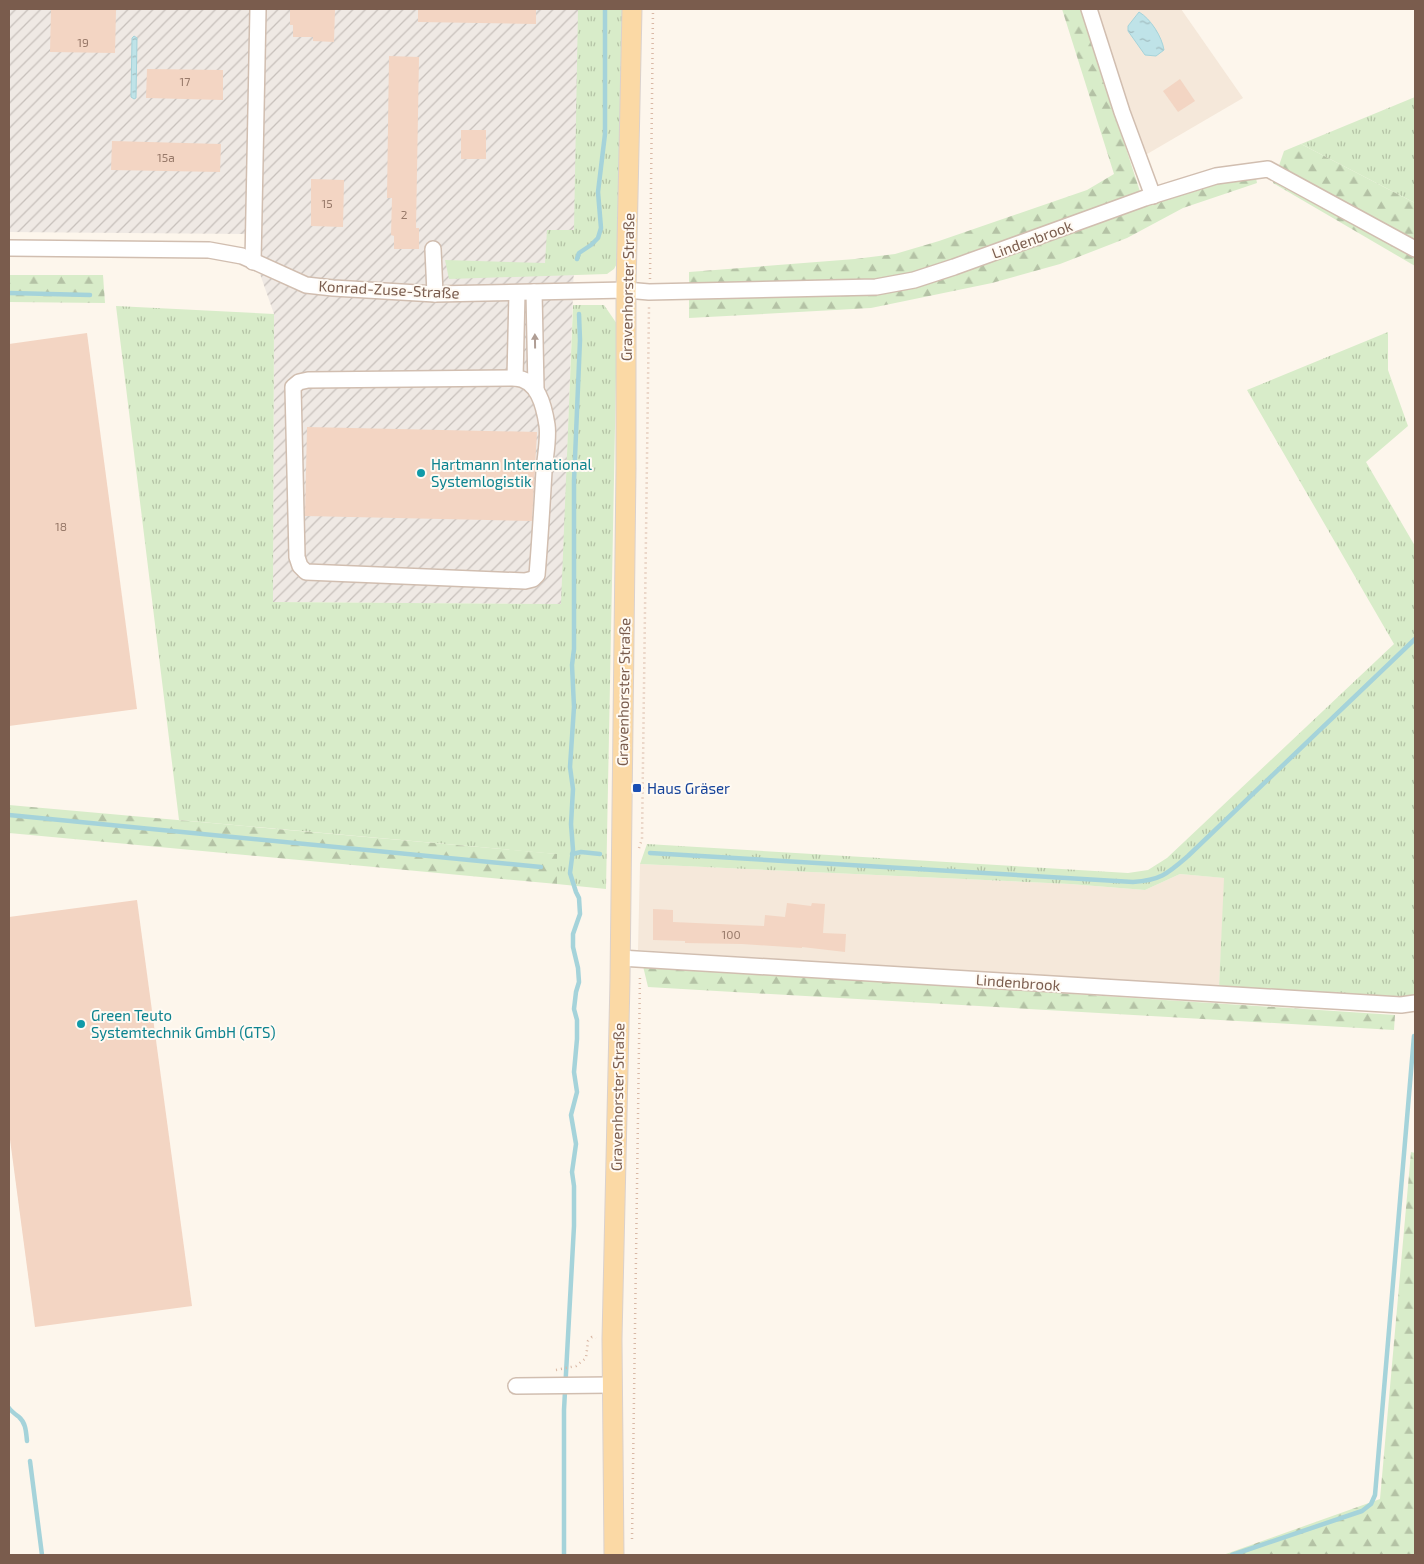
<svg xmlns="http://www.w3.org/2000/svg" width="1424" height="1564" font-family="'Exo 2',sans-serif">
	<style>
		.residential { fill: #f5e8da }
		.industrial { fill: url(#industrial-furrows) }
		.grass { fill: url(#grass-tufts) }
		.forest { fill: url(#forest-firs) }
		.water { fill: url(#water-ripples); stroke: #a5d3da }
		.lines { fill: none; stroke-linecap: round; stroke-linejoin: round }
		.stream { stroke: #a5d3da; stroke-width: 4.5 }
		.building { fill: #f3d5c3 }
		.minor-casing { stroke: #d1beb0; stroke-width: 18 }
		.major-casing { stroke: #dad1cd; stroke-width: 21 }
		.path { stroke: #d9b8a5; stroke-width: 2.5; stroke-dasharray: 1 4; stroke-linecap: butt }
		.minor { stroke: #fff; stroke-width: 15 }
		.major { stroke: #fbd9a5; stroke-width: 19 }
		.oneway { fill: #af9d94 }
		.culture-dot { fill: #0f9aa8; stroke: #fffaf3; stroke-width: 2 }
		.transit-dot { fill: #1a4fb4; stroke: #fffaf3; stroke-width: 2 }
		.labels { text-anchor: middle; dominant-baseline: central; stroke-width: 4; stroke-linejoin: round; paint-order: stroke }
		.number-label { font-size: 12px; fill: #987a6a }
		.street-label { font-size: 15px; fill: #7a5c4d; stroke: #fffaf3 }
		.culture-label { font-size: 15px; fill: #0d838f; stroke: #fffaf3; text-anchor: start }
		.transit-label { font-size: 15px; fill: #164399; stroke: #fffaf3; text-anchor: start }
	</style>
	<defs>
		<pattern id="industrial-furrows" width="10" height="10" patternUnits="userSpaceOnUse" patternTransform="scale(1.25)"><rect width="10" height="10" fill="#efe9e4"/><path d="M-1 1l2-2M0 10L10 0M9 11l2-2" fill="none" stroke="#c7c0bb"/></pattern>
		<pattern id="grass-tufts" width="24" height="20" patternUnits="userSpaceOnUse" patternTransform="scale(1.25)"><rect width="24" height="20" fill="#d8ecc9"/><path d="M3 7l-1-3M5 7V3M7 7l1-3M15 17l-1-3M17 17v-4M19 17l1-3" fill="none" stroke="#b4c2a5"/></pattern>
		<pattern id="forest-firs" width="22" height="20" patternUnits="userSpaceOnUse" patternTransform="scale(1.25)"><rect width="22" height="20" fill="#d8ecc9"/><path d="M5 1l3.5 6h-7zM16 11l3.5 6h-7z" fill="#b4c2a5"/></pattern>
		<pattern id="water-ripples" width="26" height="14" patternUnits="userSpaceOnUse" patternTransform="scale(1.25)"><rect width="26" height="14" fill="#bfe3e8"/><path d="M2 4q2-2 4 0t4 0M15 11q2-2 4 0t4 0" fill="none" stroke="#a0bbbe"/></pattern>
	</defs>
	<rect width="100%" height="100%" fill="#fdf6ec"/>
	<!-- residential -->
	<g class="residential">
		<path d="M1095,9H1181L1243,98L1142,157Z"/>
		<path d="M640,864L1070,884L1145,890L1180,874L1225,878L1219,987L638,950Z"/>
	</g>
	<!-- industrial -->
	<path class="industrial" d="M9,9H583L562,604L273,602L274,314L246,234L9,232Z"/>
	<!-- grass -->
	<g class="grass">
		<path d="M578,9H626L619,260L614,269L607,274L449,279L445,260L545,263L547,230H574Z"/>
		<path d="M1415,97V203L1301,144Z"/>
		<path d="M573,305H604L617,324L606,889L557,884L556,854L179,820L116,306L274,314L273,602L561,604Z"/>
		<path d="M1388,332V370L1408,426L1366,462L1415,546V995L1406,998L1219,987L1224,878L1180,874L1145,890L1070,884L640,864L647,844L1128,873L1148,870L1167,858L1394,644L1247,390Z"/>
	</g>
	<!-- forest -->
	<g class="forest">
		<path d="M1062,9H1081L1144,204L1216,182L1256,178L1257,183L1183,208L1127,238L1060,264L992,283L871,308L689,318V272L855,259L895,254L939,241L1087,190L1114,174Z"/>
		<path d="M1301,144L1415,203V266L1273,183L1284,151Z"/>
		<path d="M9,275H103L105,303L9,302Z"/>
		<path d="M9,805L557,854V884L9,833Z"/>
		<path d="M643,966L1395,1015L1394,1030L648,987Z"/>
		<path d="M1411,1152L1415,1153V1555H1223L1380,1499Z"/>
	</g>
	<!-- water -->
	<g class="water">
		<path d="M1139,12C1151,19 1162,37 1164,50L1156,56L1145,55L1128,31V26Z"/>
		<path d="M134,36L137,38L136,98L134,99L131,97L132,38Z"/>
	</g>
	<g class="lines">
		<!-- stream -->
		<g class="stream">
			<path d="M577,259L579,253L591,245L598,238L601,228L598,192L605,134V9"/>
			<path d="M9,293L90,295"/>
			<path d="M9,815L541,867"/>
			<path d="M650,853L1133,882C1161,880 1167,874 1188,856L1415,639"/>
			<path d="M572,854L581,852L600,854"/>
			<path d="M9,1408C12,1412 15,1414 19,1417C26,1423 26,1432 27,1441"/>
			<path d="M30,1461L42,1555"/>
			<path d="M564,1555V1410L574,1226V1186L572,1172L576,1144L571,1115L577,1092L574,1072L577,1039V1020L574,1009L576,992L579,982L578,968L573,947V934L580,914L579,898L576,892L570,873L573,850L571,824L573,789L570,767L574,707L572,665L574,649V481L580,340L579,314"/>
			<path d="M1232,1555L1362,1511L1371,1504L1375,1495L1414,1036"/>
		</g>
	</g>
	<!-- building -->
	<g class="building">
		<path d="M51,9L116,10L115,53L50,52Z"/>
		<path d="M290,9H335L334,42L313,41V37H293V25H290Z"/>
		<path d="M418,9H536V24L418,22Z"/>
		<path d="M389,56L419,57L416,228H419V249H394V236L391,235L392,198H387Z"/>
		<path d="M147,69L223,70V100L146,98Z"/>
		<path d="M1180,79L1195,101L1178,112L1163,91Z"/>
		<rect x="461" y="130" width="25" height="29"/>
		<path d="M112,141L221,144L220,172L111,170Z"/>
		<path d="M311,179L344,180L343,227L311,226Z"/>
		<path d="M87,333L137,709L9,726V344Z"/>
		<path d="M307,427L537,432L532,521L305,516Z"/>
		<path d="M137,900L192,1306L35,1327L9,1132V917Z"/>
		<path d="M787,903L811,906L812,903L825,904L823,933L846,934L845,952L802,947V948L742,944L685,943V941L653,940V909L673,910V922L764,926L765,915L785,917Z"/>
	</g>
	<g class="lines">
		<defs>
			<g id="minor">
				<path d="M1089,9L1122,112L1153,196"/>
				<path d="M9,248L209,250L242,256L306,285L333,288L435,294L626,290L649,292L876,287L914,280L954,267L1145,198L1216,176L1268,169L1415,249"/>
				<path d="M433,249L435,294"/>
				<path d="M253,262L258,9"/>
				<path d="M534,292L536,389"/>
				<path d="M515,378C538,379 544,406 547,425C549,439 545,457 544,471C542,506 540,541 537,575L533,579L525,581L306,572L300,566L297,557L293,387L299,382L308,380Z"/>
				<path d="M515,378L517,293"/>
				<path d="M620,958L1401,1005L1415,1003"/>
				<path d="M516,1386L612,1385"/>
			</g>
			<path id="major" d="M614,1555L612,1339L620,980L626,468V290L632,9"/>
		</defs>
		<!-- minor casing -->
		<use href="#minor" class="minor-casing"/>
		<!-- major casing -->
		<use href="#major" class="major-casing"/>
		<!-- path -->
		<g class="path">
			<path d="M650,279L653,9"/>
			<path d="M639,848L642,839L649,307"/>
			<path d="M556,1370L576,1366L586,1358L588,1341L592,1337L596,1338"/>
			<path d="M632,1539L640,974"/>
		</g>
		<!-- minor -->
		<use href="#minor" class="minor"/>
		<!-- major -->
		<use href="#major" class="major"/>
	</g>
	<!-- one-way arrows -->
	<defs><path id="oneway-solid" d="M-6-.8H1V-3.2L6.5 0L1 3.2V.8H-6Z" transform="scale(1.25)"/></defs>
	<use class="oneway" href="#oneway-solid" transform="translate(535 341) rotate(-91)"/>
	<!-- markers -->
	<g class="culture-dot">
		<circle cx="421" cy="473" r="5"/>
		<circle cx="81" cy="1024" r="5"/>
	</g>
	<rect class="transit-dot" x="632" y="783" width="10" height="10" rx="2.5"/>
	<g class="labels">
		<!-- number labels -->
		<g class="number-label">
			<text x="83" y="42">19</text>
			<text x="185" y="81">17</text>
			<text x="166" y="157">15a</text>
			<text x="327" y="203">15</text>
			<text x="404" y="214">2</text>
			<text x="61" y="526">18</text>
			<text x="731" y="934">100</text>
		</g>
		<!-- street labels -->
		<g class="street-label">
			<text transform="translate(1032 239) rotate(-20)">Lindenbrook</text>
			<text transform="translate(627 287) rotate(-89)">Gravenhorster Straße</text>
			<text transform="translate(389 289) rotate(3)">Konrad-Zuse-Straße</text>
			<text transform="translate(623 692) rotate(-89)">Gravenhorster Straße</text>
			<text transform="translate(1018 982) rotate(4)">Lindenbrook</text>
			<text transform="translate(617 1097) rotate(-89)">Gravenhorster Straße</text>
		</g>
		<!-- culture labels -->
		<g class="culture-label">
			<text x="431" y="464">Hartmann International<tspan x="431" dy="17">Systemlogistik</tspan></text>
			<text x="91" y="1015">Green Teuto<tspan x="91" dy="17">Systemtechnik GmbH (GTS)</tspan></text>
		</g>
		<!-- transit labels -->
		<g class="transit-label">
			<text x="647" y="788">Haus Gräser</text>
		</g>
	</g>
	<!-- border -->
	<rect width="1424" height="1564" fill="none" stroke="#7a5c4d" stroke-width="20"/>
</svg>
